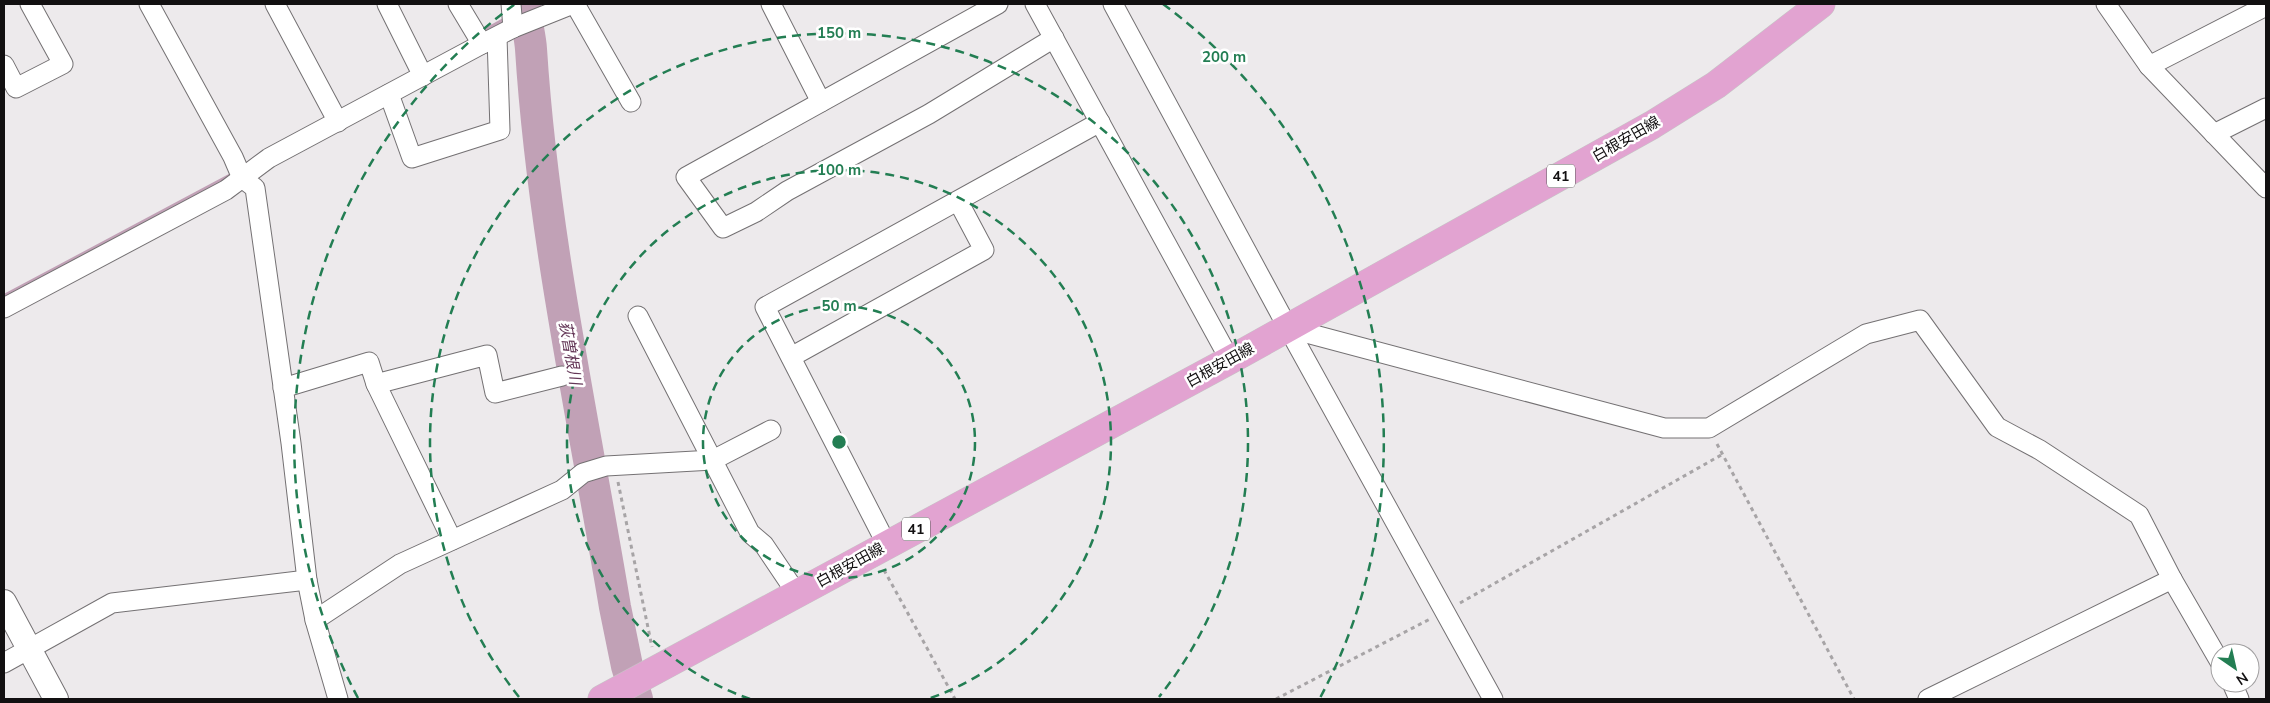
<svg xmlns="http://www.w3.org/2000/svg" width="2270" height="703" font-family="'Nunito Sans','Noto Sans JP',sans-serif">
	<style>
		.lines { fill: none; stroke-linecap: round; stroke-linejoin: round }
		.stream { stroke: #c1a1b6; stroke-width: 5.5 }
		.river { stroke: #c1a1b6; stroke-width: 32 }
		.minor-casing { stroke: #747173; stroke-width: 21 }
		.tertiary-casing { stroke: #747173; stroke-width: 26 }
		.primary-casing { stroke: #c6c6c6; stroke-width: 29 }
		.path { stroke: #a7a4a6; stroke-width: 3; stroke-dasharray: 4 4; stroke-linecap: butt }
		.minor { stroke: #fff; stroke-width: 19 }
		.tertiary { stroke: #fff; stroke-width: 24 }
		.primary { stroke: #e2a3d1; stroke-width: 28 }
		.ring { fill: none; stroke: #237e53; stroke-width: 2.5; stroke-dasharray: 9 6 }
		.labels { text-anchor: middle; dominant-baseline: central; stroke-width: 5; stroke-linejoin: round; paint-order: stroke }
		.shield { fill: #fff; stroke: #595858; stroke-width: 1 }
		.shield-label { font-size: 14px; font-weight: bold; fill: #121011 }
		.street-label { font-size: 15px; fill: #121011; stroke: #fff }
		.water-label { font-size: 16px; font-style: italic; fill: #653858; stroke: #fff }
		.centre { fill: #237e53; stroke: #fff; stroke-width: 2.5 }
		.ring-label { font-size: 15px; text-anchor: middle; font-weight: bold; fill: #237e53; stroke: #fff; stroke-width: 5; stroke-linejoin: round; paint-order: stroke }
	</style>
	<rect width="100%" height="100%" fill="#edeaec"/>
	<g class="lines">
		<!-- stream -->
		<g class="stream">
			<path d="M480,34L525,9"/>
			<path d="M4,297L231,176"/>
		</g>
		<!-- river -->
		<path class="river" d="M525,4C525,19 530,34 531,49C543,237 584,421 615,607L627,666L637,699"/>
		<defs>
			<g id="minor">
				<path d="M149,4L233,157L242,178L255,188L291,443L307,580L315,620L338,699"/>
				<path d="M275,4L338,122"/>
				<path d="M387,4L423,76"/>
				<path d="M458,4L482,44"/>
				<path d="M511,4L513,28"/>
				<path d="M575,4L631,102"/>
				<path d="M771,4L821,102"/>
				<path d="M998,4L686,177L723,228L756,212L787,191L929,114L1054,38"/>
				<path d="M1035,4L1230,360"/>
				<path d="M1113,4L1288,328L1493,699"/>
				<path d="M2106,4L2149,66L2266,188"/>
				<path d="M4,65L16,88L63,64L30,4"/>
				<path d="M2149,66L2266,6"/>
				<path d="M389,94L412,158L500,130L497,37"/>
				<path d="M2214,134L2266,108"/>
				<path d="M4,308L226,190L269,158L482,44L513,28L573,4"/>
				<path d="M638,316L750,533L764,545L797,594"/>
				<path d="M1288,328L1664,428H1709L1866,334L1920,320L1997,427L2040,450L2139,515L2172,579L2220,662"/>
				<path d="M791,357L984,250L958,201"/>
				<path d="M376,384L452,540"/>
				<path d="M283,388L369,362L376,384L487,355L495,393L562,376"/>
				<path d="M887,545L765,307L1100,122"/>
				<path d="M315,620L400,564L562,490L583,473L606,466L713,460L771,430"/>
				<path d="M4,663L112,603L307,580"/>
				<path d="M2232,683L2239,699"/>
				<path d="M1928,699L2172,579"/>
			</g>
			<path id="tertiary" d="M4,602L56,699"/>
			<path id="primary" d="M602,699L1230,360L1652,125L1716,85L1821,4"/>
		</defs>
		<!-- minor casing -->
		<use href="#minor" class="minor-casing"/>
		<!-- tertiary casing -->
		<use href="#tertiary" class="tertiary-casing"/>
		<!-- primary casing -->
		<use href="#primary" class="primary-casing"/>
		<!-- path -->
		<g class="path">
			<path d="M1717,444L1854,699"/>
			<path d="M618,482L652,647"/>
			<path d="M884,570L955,699"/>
			<path d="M1460,603L1723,454"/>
			<path d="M1276,699L1430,619"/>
		</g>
		<!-- minor -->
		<use href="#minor" class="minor"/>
		<!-- tertiary -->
		<use href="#tertiary" class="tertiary"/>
		<!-- primary -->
		<use href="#primary" class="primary"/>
	</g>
	<!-- distance rings -->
	<g class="ring">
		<circle cx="839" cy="442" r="136"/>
		<path d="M750 699A272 272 0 1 1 928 699"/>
		<path d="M519 697A409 409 0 1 1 1159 697"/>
		<path d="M358 698A545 545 0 0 1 515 4M1163 4A545 545 0 0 1 1320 698"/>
	</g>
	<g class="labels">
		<!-- shield labels -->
		<g class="shield">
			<rect x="1547" y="164.5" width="28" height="23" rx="4"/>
			<rect x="902" y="517.5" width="28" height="23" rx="4"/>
		</g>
		<g class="shield-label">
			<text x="1561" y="176">41</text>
			<text x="916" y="529">41</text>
		</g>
		<!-- street labels -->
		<g class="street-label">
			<text transform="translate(1626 139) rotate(-30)">白根安田線</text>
			<text transform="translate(1220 365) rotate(-29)">白根安田線</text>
			<text transform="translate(850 565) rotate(-29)">白根安田線</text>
		</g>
		<!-- water labels -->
		<g class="water-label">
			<text transform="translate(570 353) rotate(80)">荻曽根川</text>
		</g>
	</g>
	<circle cx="839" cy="442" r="8" class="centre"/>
	<g class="ring-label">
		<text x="839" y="38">150 m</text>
		<text x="1224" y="62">200 m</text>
		<text x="839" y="175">100 m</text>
		<text x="839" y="311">50 m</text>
	</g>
	<!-- border -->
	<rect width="2270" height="703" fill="none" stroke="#121011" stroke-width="10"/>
	<!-- north arrow -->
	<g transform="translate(2235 668) rotate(146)"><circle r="24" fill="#ffffff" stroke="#a09fa0"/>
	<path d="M0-4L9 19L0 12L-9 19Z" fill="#237e53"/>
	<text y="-8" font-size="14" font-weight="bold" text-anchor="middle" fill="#121011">N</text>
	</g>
</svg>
